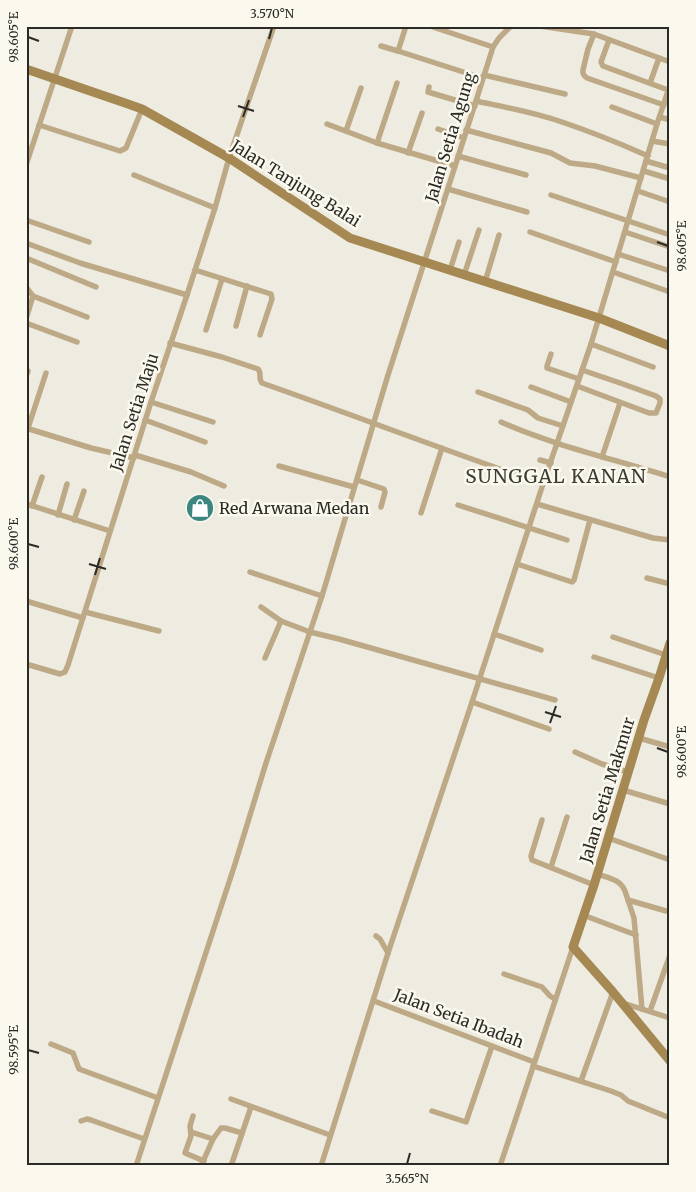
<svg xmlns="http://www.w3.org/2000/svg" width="696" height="1192" font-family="Merriweather,serif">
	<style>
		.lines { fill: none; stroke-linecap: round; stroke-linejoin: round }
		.street { stroke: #bda986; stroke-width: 5.5 }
		.secondary { stroke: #a58852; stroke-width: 9 }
		.ticks { fill: none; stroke: #2b2a26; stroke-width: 2 }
		.labels { text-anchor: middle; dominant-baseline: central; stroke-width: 5; stroke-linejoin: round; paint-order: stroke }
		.street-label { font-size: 16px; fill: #2b2a26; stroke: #fbf9ee }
		.poi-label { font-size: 16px; fill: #2b2a26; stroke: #fbf9ee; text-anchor: start }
		.quarter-label { font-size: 19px; letter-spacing: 1px; fill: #3d3c33; stroke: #fbf9ee }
		.neatline { fill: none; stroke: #2b2a26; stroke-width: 2 }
		.ticks-label { font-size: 12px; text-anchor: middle; fill: #2b2a26 }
	</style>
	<rect width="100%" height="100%" fill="#eeece1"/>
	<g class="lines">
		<!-- street -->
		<g class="street">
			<path d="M406,26L398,51L482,78"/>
			<path d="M430,26L493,47"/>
			<path d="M540,26L594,34L670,62"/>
			<path d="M594,34L588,49L583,70C582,74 584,76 587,78L664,105"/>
			<path d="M609,40L601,62L603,66L668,90"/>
			<path d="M381,46L398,51"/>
			<path d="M484,75L565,94"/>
			<path d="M650,83L659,58"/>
			<path d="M429,87L428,92L475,106"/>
			<path d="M476,101C504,107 532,112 559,121C589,131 619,143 648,156"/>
			<path d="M612,107L657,124"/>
			<path d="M660,117L670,120"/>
			<path d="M327,124L377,143L455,166"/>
			<path d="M39,125L120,151L126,148L142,109"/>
			<path d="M438,129L464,138"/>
			<path d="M466,130L551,153L570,163L595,166L641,178"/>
			<path d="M346,131L361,88"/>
			<path d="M652,141L670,144"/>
			<path d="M377,143L397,83"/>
			<path d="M408,153L422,113"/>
			<path d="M458,156L526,175"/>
			<path d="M646,161L670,168"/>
			<path d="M26,165L72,26"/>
			<path d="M644,171L670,179"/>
			<path d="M134,175L215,208"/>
			<path d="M448,189L527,212"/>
			<path d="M638,191L670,202"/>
			<path d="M551,195L670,235"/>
			<path d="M26,220L89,242"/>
			<path d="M530,232L616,262"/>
			<path d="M625,232L670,247"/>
			<path d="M26,243L80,263L187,295"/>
			<path d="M618,254L670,271"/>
			<path d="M26,258L96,287"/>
			<path d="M195,270L271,294L272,299L260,335"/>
			<path d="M450,270L459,242"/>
			<path d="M613,272L670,292"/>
			<path d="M464,275L479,230"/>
			<path d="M485,282L499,235"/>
			<path d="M26,287L33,296L26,319"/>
			<path d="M33,296L87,317"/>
			<path d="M26,323L77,342"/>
			<path d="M236,326L247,286"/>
			<path d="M206,330L222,279"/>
			<path d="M170,343L222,357L258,369C262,373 258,379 262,383C356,416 449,452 543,484"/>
			<path d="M591,344L653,367"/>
			<path d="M551,354L547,366V368L579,379"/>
			<path d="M26,376L28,371"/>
			<path d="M577,386L649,413H656L660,403V399L656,396L623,384L582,370"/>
			<path d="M531,387L571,402"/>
			<path d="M478,392L528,410L538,418L563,426"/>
			<path d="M151,402L213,422"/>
			<path d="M145,420L205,442"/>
			<path d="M501,422C555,446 614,459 670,477"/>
			<path d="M26,428L91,448L134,458"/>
			<path d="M28,428L46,373"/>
			<path d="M135,455L191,472L224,486"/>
			<path d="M602,457L620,403"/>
			<path d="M540,460L551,463"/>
			<path d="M279,466L354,487"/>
			<path d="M357,480L384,489L385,492L381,507"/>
			<path d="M27,504L110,531"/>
			<path d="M537,504L653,538L670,540"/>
			<path d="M458,505L567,540"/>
			<path d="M32,506L42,477"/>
			<path d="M421,513L442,448"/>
			<path d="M58,515L67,484"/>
			<path d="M74,520L84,491"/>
			<path d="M517,564L572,582L574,580L590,520"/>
			<path d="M250,572L322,596"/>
			<path d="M647,578L670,584"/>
			<path d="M26,601L83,618"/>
			<path d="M261,607L281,621L310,632L339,639L555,700"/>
			<path d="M85,612L159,631"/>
			<path d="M494,634L541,650"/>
			<path d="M613,637L666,655"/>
			<path d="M594,657L659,678"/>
			<path d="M265,658L281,621"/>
			<path d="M26,664L60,674L65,672L68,665L151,402L187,295L215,208L229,158L274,26"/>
			<path d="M472,702L549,729"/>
			<path d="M639,738L670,747"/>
			<path d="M575,752L602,764L628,772"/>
			<path d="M623,790L670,804"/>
			<path d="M542,820L531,856L532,860L594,885"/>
			<path d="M608,838L670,860"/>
			<path d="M551,867L567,817"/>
			<path d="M597,874C608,878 620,879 625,891L634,918L642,1009"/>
			<path d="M628,900L666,911"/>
			<path d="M583,915L636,935"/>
			<path d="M376,936L380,939L388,953"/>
			<path d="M504,974L542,987L550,996L555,999"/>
			<path d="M374,1001L534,1062"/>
			<path d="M623,1003L670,1018"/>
			<path d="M650,1011L670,955"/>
			<path d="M51,1044L73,1053L79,1069L158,1098"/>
			<path d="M533,1066L611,1091L621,1095L628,1101L670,1118"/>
			<path d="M581,1081L613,992"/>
			<path d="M231,1099L330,1135"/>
			<path d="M432,1111L466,1122L492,1046"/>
			<path d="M193,1116L190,1126L191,1136L185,1153L204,1161"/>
			<path d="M81,1121L87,1119L91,1120L144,1139"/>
			<path d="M191,1132L213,1139"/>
			<path d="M136,1166L235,864L266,763L322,596L388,375L476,101L493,47L499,38L511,26"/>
			<path d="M201,1166L213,1139L221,1128H225L242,1133"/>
			<path d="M231,1166L251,1107"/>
			<path d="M321,1166L388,953L472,702L543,484L591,344L657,124L670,85"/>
			<path d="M500,1166L573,947"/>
		</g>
		<!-- secondary -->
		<g class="secondary">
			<path d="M26,69L128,104L142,109L229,158L350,238L599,318L670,346"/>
			<path d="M670,643L659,678L644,720L594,885L573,947L613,992L670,1061"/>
		</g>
	</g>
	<!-- ticks -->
	<path class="ticks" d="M28,37L39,41M269,39L272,28M238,106L254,111M243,117L249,100M657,242L668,246M28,544L39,547M89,564L106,569M95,575L100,558M545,712L561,717M550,723L556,706M657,748L668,752M28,1050L39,1053M407,1164L410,1153"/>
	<!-- icons -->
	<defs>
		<symbol id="shop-disc" viewBox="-11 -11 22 22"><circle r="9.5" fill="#3d8581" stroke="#fbf9ee"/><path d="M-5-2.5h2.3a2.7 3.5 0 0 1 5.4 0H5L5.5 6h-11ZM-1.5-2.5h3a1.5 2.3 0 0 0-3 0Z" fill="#fff"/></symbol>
	</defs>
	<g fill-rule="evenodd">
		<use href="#shop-disc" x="184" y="492" width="32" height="32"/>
	</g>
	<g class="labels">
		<!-- street labels -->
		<g class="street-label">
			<text transform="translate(450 137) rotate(-73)">Jalan Setia Agung</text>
			<text transform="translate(296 183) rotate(32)">Jalan Tanjung Balai</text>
			<text transform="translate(134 412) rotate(-72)">Jalan Setia Maju</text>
			<text transform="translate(607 790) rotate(-73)">Jalan Setia Makmur</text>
			<text transform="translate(459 1018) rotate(21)">Jalan Setia Ibadah</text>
		</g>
		<!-- poi labels -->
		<g class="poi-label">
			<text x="219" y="508">Red Arwana Medan</text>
		</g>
		<!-- quarter labels -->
		<g class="quarter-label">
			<text x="556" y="476">SUNGGAL KANAN</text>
		</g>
	</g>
	<!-- border -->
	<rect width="696" height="1192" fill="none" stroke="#fbf9ee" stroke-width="55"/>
	<rect x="28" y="28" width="640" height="1136" class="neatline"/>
	<g class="ticks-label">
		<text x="272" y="18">3.570°N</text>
		<text transform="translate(14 37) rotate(-90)" y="4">98.605°E</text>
		<text transform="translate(682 246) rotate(-90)" y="4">98.605°E</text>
		<text transform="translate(14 544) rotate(-90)" y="4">98.600°E</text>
		<text transform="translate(682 752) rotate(-90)" y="4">98.600°E</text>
		<text transform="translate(14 1050) rotate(-90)" y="4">98.595°E</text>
		<text x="407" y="1183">3.565°N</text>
	</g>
</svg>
